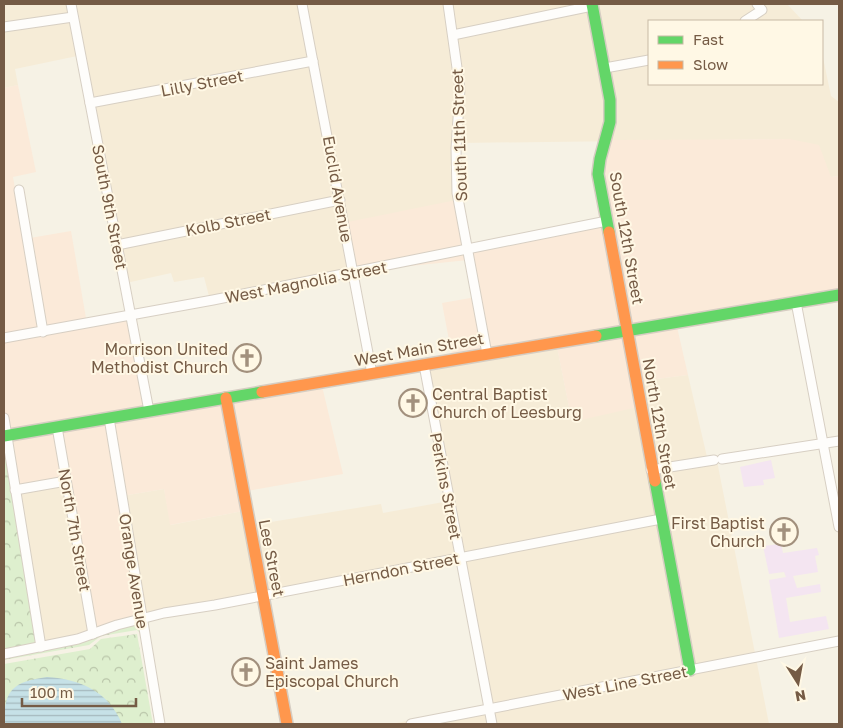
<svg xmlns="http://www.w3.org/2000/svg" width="843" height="728" font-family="'Golos Text',sans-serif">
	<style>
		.residential { fill: #f6ecd7 }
		.commercial { fill: #fbead9 }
		.education { fill: #f4e5f1 }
		.forest { fill: url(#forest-crowns) }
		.water { fill: url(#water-rules) }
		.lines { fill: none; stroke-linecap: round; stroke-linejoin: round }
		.street-casing { stroke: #d7cfc3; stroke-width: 11 }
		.fast-casing { stroke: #d6cdc2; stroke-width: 14 }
		.slow-casing { stroke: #d6cdc2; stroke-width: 14 }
		.street { stroke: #fefdfb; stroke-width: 9 }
		.fast { stroke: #63d668; stroke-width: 11 }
		.slow { stroke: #ff974d; stroke-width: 11 }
		.labels { text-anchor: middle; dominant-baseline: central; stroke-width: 4; stroke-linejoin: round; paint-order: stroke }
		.street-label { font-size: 16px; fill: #755b45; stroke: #fff8e5 }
		.poi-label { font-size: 16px; fill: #755b45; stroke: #fff8e5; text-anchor: end }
	</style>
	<defs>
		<pattern id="forest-crowns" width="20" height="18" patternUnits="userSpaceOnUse" patternTransform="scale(1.25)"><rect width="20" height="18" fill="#deefce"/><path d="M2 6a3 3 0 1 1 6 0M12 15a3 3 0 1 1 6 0" fill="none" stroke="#b9c5a9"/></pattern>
		<pattern id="water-rules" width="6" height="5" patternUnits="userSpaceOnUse" patternTransform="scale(1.25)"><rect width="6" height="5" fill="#c6e1e7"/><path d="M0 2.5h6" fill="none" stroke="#a5b9bd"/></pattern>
	</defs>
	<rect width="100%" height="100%" fill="#f6f2e5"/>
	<!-- residential -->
	<g class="residential">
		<path d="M4,4H787L803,21H649V84H822V53L831,96L839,102V176L831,177L790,139L458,143L450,167L456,200L353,272L210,300L204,277L174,282L171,273L126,283L82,55L15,69L18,85L4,88Z"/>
		<path d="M557,347L572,422L633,382L688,375L707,457L716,456L769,724H392L490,704L460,560L267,596L253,525L381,504L383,513L449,501L424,369Z"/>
		<path d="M64,483L92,629L84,638L43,648L17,490Z"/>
		<path d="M164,489L171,525L243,511L259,597L142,620L122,496Z"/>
	</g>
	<!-- commercial -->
	<g class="commercial">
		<path d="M18,85L36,172L13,177L24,239L71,231L87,324L132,317L149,407L4,431V88Z"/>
		<path d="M790,139L819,145L831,177L839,176V290L452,356L442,303L476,297L468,260L353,272L343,223L456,200L466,249L607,223L597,166L606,140Z"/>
		<path d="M677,327L688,375L633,382L638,407L572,422L557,347Z"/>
		<path d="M322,386L343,474L247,491L231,402Z"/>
		<path d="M223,403L243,511L170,525L164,489L122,496L142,620L92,629L64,483L17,490L7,440Z"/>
	</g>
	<!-- education -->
	<g class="education">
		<path d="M771,460L775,478L763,480L764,485L744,487L740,467Z"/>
		<path d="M781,544L783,553L817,548L819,555L815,556L818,572L793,576L797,588L820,584L821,592L786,598L790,622L826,616L829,629L779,638L769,580L786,577L784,572L769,574L763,546Z"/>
	</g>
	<!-- forest -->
	<g class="forest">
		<path d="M4,445L36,643L4,649Z"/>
		<path d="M142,620L141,634L137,630L101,636L89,645L4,660V654Z"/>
		<path d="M137,634L153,724H4V664L90,649L101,639Z"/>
	</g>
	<!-- water -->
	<path class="water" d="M47,677C80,679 109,692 122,724H4C4,689 13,682 47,677Z"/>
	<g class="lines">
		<defs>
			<g id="street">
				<path d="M71,4L149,411"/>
				<path d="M302,4L372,374"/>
				<path d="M448,4L460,89L456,148L457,193L487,354"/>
				<path d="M745,21L762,10L757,4"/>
				<path d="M4,27L73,17"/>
				<path d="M453,35L592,6"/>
				<path d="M605,68L649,60"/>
				<path d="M90,103L313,61"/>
				<path d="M19,190L43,332"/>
				<path d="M117,245L340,200"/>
				<path d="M796,302L839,527"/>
				<path d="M4,338L213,300L607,221"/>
				<path d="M424,365L492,724"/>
				<path d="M4,418L41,647"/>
				<path d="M109,418L160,724"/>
				<path d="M57,427L93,634"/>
				<path d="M722,459L839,441"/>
				<path d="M651,470L714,460"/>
				<path d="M15,490L66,481"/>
				<path d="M4,654L78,639L117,625L164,613L215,605L661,519"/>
				<path d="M411,724L839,641"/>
			</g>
			<g id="fast">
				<path d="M592,4L610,100V122L600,159L598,174L609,232"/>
				<path d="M596,336L839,295"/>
				<path d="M4,436L262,392"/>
				<path d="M655,481L690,670"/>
			</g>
			<g id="slow">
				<path d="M609,232L655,481"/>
				<path d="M262,392L596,336"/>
				<path d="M226,398L287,724"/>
			</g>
		</defs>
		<!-- street casing -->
		<use href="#street" class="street-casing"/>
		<!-- fast casing -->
		<use href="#fast" class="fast-casing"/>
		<!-- slow casing -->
		<use href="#slow" class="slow-casing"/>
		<!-- street -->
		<use href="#street" class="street"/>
		<!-- fast -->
		<use href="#fast" class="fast"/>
		<!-- slow -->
		<use href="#slow" class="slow"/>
	</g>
	<!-- icons -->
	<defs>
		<symbol id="church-ring" viewBox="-11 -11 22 22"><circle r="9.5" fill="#fff8e5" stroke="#a2907d" stroke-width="1.5"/><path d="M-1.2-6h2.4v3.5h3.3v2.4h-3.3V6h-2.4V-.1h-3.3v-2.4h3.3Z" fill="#a2907d"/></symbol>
	</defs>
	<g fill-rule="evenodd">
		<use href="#church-ring" x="231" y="342" width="32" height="32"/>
		<use href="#church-ring" x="397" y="387" width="32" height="32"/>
		<use href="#church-ring" x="768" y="516" width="32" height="32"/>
		<use href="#church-ring" x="230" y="656" width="32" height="32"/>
	</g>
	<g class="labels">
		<!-- street labels -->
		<g class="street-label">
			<text transform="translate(202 83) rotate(-11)">Lilly Street</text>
			<text transform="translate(459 135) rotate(-92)">South 11th Street</text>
			<text transform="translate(338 189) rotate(80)">Euclid Avenue</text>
			<text transform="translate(110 207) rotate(79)">South 9th Street</text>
			<text transform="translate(228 222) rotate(-11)">Kolb Street</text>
			<text transform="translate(627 238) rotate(80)">South 12th Street</text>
			<text transform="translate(306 282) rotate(-11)">West Magnolia Street</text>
			<text transform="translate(419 349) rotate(-10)">West Main Street</text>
			<text transform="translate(660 424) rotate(80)">North 12th Street</text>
			<text transform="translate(446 486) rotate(79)">Perkins Street</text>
			<text transform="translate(75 530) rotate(80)">North 7th Street</text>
			<text transform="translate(272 558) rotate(79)">Lee Street</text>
			<text transform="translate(401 569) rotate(-11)">Herndon Street</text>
			<text transform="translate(134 571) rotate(81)">Orange Avenue</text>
			<text transform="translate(625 683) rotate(-11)">West Line Street</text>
		</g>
		<!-- poi labels -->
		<g class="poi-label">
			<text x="228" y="349">Morrison United<tspan x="228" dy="18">Methodist Church</tspan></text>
			<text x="432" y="394" text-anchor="start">Central Baptist<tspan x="432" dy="18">Church of Leesburg</tspan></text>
			<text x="765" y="523">First Baptist<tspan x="765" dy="18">Church</tspan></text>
			<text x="265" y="663" text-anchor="start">Saint James<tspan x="265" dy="18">Episcopal Church</tspan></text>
		</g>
	</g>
	<!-- border -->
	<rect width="843" height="728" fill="none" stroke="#755b45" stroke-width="10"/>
	<!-- legend -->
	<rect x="648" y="20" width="175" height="65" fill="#fff8e5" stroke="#c8b9a5"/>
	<rect x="658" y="36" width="25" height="8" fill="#63d668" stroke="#c8b9a5"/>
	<text x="693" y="45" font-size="15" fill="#755b45">Fast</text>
	<rect x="658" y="61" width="25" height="8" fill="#ff974d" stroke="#c8b9a5"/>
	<text x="693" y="70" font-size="15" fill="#755b45">Slow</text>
	<!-- north arrow -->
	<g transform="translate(798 683) rotate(169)" stroke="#fff8e5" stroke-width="4" paint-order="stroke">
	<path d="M0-4L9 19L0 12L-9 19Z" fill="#755b45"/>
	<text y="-8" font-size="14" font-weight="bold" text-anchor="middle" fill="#755b45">N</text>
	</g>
	<!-- scale -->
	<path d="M22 698v8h114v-8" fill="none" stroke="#755b45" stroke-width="2.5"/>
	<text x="30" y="698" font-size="15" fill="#755b45" stroke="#fff8e5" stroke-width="4" paint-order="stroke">100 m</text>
</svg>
